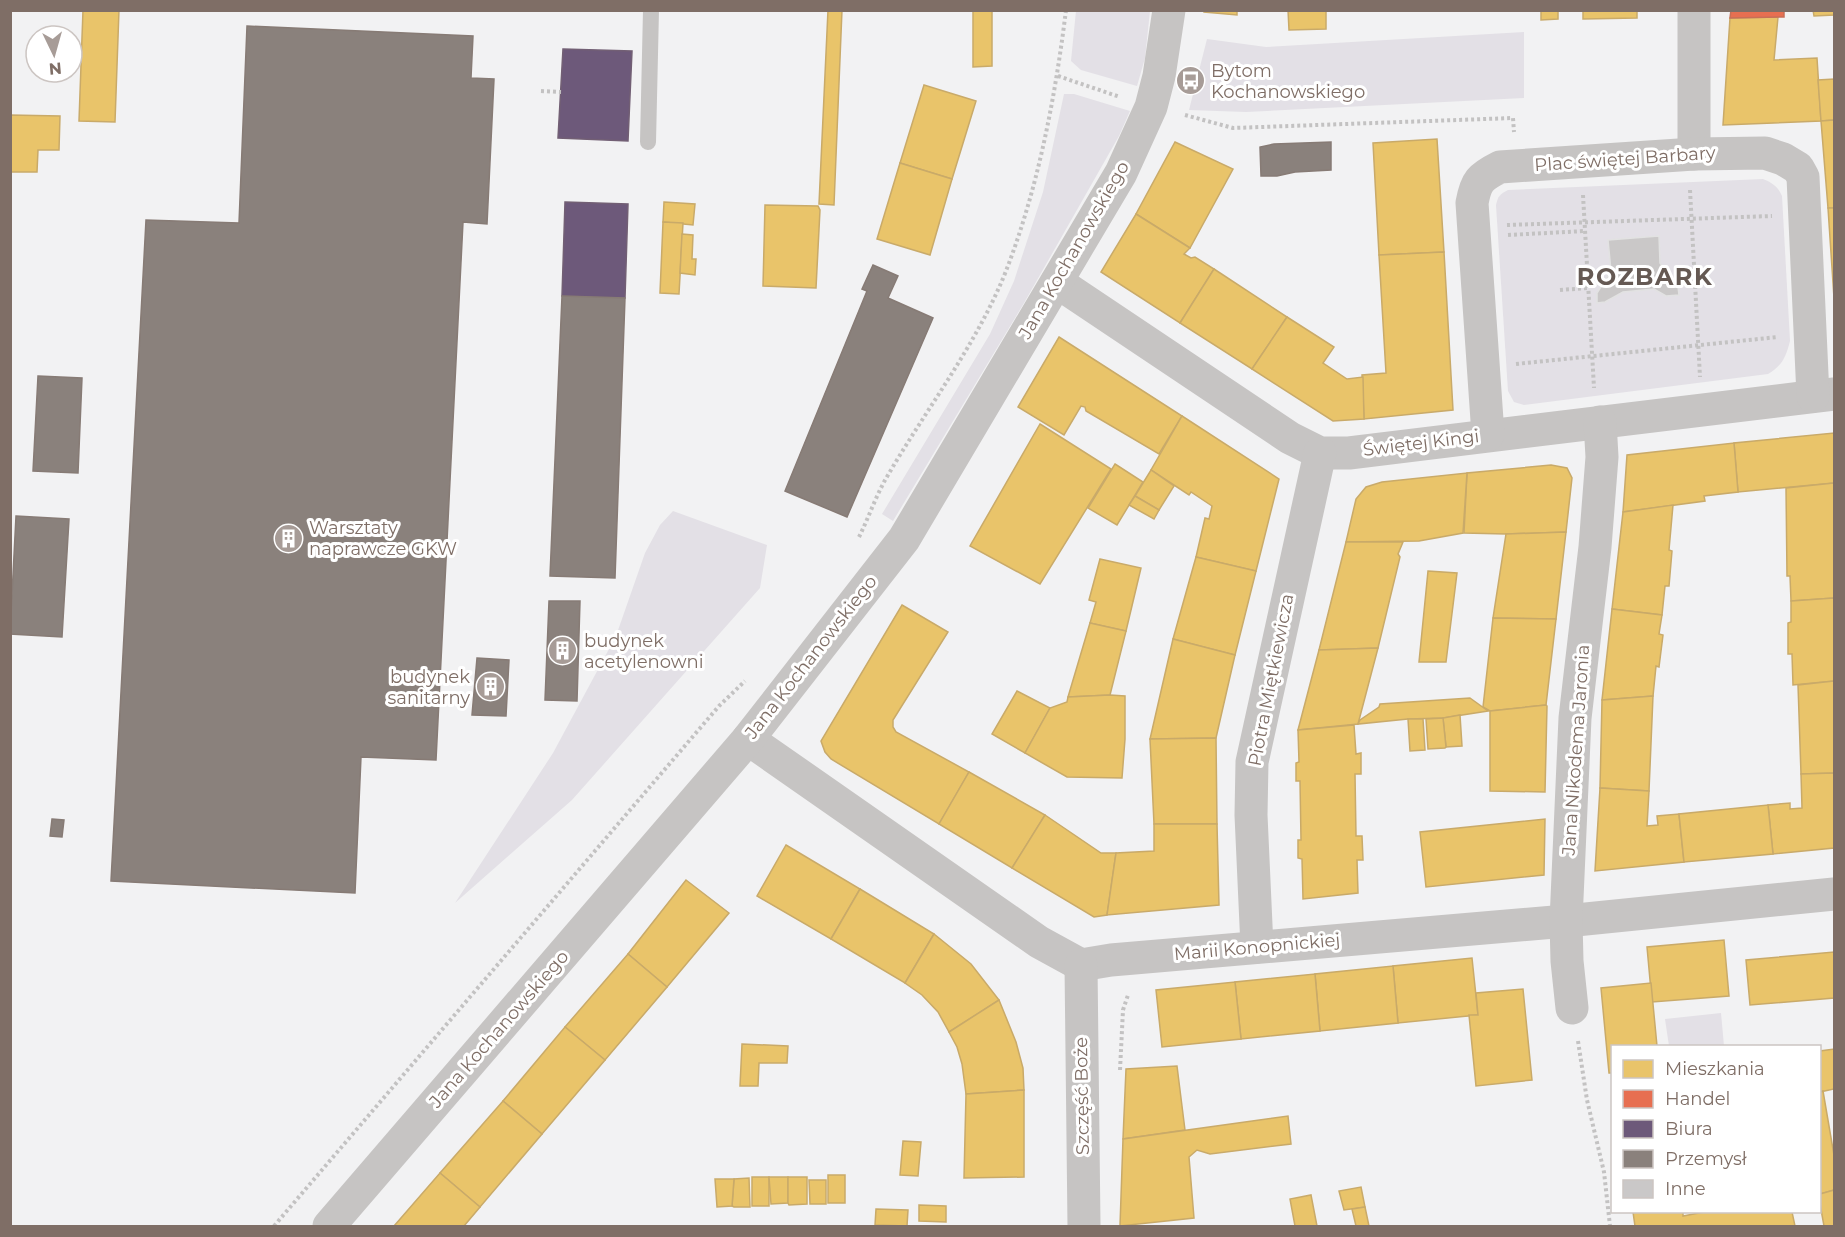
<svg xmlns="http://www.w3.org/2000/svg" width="1845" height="1237" font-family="Montserrat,sans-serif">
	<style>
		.green { fill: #e3e0e6 }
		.homes { fill: #e9c46a; stroke: #c9aa69; stroke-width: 1.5 }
		.shops { fill: #e76f51; stroke: #c86f57; stroke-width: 1.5 }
		.offices { fill: #6d597a; stroke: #725f74; stroke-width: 1.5 }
		.industry { fill: #8a817c; stroke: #877b75; stroke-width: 1.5 }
		.building { fill: #cac8c8; stroke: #e2e2e2; stroke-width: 1.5 }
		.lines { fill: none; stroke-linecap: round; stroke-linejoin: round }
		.path { stroke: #c3c2c2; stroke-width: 4; stroke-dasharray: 3 3; stroke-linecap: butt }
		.service { stroke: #c6c4c3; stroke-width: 16 }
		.minor { stroke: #c6c4c3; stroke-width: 33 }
		.labels { text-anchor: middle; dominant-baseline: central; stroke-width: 6; stroke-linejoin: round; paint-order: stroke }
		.poi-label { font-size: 18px; fill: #7f6e66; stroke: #fff; text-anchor: start }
		.street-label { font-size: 18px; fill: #7f6e66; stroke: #fff }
		.district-label { font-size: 24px; font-weight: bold; letter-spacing: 1.5px; fill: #655953; stroke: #fff }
	</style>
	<rect width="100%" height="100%" fill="#f2f2f3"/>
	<!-- green -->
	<g class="green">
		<path d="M1076,11H1150L1145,58L1137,86L1081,70L1071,61Z"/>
		<path d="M1524,32V98L1246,112L1189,110L1207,39L1266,47Z"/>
		<path d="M1064,94H1074L1130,111L1119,136L1024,303L893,521L882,514L990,334L1014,281L1043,192Z"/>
		<path d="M1763,179C1773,183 1778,187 1782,196L1790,341C1786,357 1782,366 1768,374L1524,405L1514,402L1508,391L1496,205C1498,196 1500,194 1508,190Z"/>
		<path d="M673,511L767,545L760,588L572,800L455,903L553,753L616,636L645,553L660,525Z"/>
		<path d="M1721,1013L1724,1046H1669L1665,1019Z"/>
	</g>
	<!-- homes -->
	<g class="homes">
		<path d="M83,10H119L115,122L79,121Z"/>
		<path d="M828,10H842L834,205L819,204Z"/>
		<path d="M973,10H992V66L973,67Z"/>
		<path d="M1204,10H1237V15L1204,12Z"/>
		<path d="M1288,10H1326V29L1289,30Z"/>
		<path d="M1541,10H1558V19L1541,20Z"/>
		<path d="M1583,10H1637V18L1583,19Z"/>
		<path d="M1813,10H1834V15L1814,16Z"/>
		<path d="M1778,17L1774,60L1817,58L1821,121L1723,125L1730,18Z"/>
		<path d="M1834,79V120L1821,121L1818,80Z"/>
		<path d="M924,85L976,101L952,179L900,163Z"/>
		<path d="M10,115L60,116L59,150H38L37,172H10Z"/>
		<path d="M1834,120V208H1828L1821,121Z"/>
		<path d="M1437,139L1444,252L1379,255L1373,143Z"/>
		<path d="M1175,142L1233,169L1190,248L1136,214Z"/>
		<path d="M900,163L952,179L930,255L877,239Z"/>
		<path d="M664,202L695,204L693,225L663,222Z"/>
		<path d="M765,205L818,206L820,210L816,288L763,286Z"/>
		<path d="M1828,208H1834V298Z"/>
		<path d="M1136,214L1190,248L1184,254L1191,258L1195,257L1214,269L1180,323L1101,272Z"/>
		<path d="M663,222L683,223L679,294L660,293Z"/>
		<path d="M682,234L693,235L692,259H696L695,275L680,273Z"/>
		<path d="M1444,252L1453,410L1364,419L1362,375L1386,373L1379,255Z"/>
		<path d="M1214,269L1287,317L1252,369L1180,323Z"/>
		<path d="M1287,317L1334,347L1323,363L1347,379L1363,377L1364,419L1333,421L1252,369Z"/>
		<path d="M1059,337L1182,416L1159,454L1086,411L1085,407L1081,406L1064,435L1018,407Z"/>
		<path d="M1182,416L1279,479L1256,571L1196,557L1205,518L1209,519L1212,506L1191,492L1189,495L1151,470Z"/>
		<path d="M1040,424L1111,469L1040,584L970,546Z"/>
		<path d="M1834,433V483L1738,492L1734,443Z"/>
		<path d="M1734,443L1738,492L1704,496L1705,501L1623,512L1627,455Z"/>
		<path d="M1115,464L1143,482L1117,525L1088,508Z"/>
		<path d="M1551,465L1567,468L1572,478L1566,532L1506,534L1464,533L1467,473Z"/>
		<path d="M1151,470L1174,486L1159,510L1135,496Z"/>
		<path d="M1467,473L1463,533L1419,541L1346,542L1356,499L1366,487L1382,482Z"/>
		<path d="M1834,483V598L1791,601L1790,576H1787L1786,488Z"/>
		<path d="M1135,496L1159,510L1154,519L1129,505Z"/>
		<path d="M1673,505L1669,550L1672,551L1669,586H1665L1662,615L1612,609L1623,512Z"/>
		<path d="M1566,532L1556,619L1493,618L1506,534Z"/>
		<path d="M1346,542H1403L1398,554L1400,557L1378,648L1319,650Z"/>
		<path d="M1196,557L1256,571L1235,655L1173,639Z"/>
		<path d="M1100,559L1141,568L1126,631L1090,623L1096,602L1089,600Z"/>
		<path d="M1428,571L1457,573L1446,662H1419Z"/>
		<path d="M1834,598V681L1793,685L1792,654H1788V623L1791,622V601Z"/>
		<path d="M902,605L948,632L893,720V727L896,732L969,772L939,824L831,759L825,752L821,741Z"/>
		<path d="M1612,609L1662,615L1659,634L1663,635L1659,667L1656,666L1653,696L1602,700Z"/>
		<path d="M1493,618L1556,619L1546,705L1490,711L1483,707Z"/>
		<path d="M1090,623L1126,631L1110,695L1068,697Z"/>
		<path d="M1173,639L1235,655L1216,738L1150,739Z"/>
		<path d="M1378,648L1358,724L1298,730L1319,650Z"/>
		<path d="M1834,681V773L1801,774L1798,685Z"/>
		<path d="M1017,691L1050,708L1025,753L992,734Z"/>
		<path d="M1110,695L1125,696V739L1122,778L1067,777L1025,753L1050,708L1067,702L1068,697Z"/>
		<path d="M1653,696L1649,791L1600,788L1602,700Z"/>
		<path d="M1470,698L1488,711L1443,718L1408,719L1358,724L1360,720L1379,707L1380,704Z"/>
		<path d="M1546,705L1547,706L1545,792L1490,791V711Z"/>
		<path d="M1460,715L1462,746L1446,747L1443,718Z"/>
		<path d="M1443,718L1446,747L1445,748L1428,749L1426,719Z"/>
		<path d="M1408,719H1423L1425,750L1410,751Z"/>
		<path d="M1354,725L1356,754L1361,753V774H1355L1356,836H1362L1363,860H1357L1358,893L1303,899L1302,859L1298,858V840H1301L1300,781H1296V763L1299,762L1298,730Z"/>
		<path d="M1216,738L1217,824H1154L1150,739Z"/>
		<path d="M969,772L1045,815L1012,868L939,824Z"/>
		<path d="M1834,773V848L1773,854L1768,805L1790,803V809L1802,808L1801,774Z"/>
		<path d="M1600,788L1649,791L1647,826L1658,825L1657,816L1679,814L1684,862L1595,871Z"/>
		<path d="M1768,805L1773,854L1684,862L1679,814Z"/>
		<path d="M1045,815L1101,853H1116L1107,915L1094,917L1012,868Z"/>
		<path d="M1545,819L1544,875L1426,887L1420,832Z"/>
		<path d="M1154,824H1217L1219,905L1107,915L1116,853L1154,851Z"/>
		<path d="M786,845L860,889L831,939L757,896Z"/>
		<path d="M686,880L729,913L667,987L628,954Z"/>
		<path d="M860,889L934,934L905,983L831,939Z"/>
		<path d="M934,934L971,964L999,1000L949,1032L938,1012L922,995L905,983Z"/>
		<path d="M1724,940L1729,996L1652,1002L1647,947Z"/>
		<path d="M1834,952V998L1750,1005L1746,960Z"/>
		<path d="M628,954L667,987L605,1060L565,1027Z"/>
		<path d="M1472,958L1478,1015L1398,1023L1393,966Z"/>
		<path d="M1393,966L1398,1023L1320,1031L1315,974Z"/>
		<path d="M1315,974L1320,1031L1241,1039L1235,982Z"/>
		<path d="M1235,982L1241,1039L1162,1047L1156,990Z"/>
		<path d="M1651,983L1657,1046H1612V1073H1609L1601,988Z"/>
		<path d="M1523,989L1532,1080L1476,1086L1469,1015H1478L1476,993Z"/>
		<path d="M999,1000L1016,1042L1023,1068L1024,1090L966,1094L962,1064L957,1047L949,1032Z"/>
		<path d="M565,1027L605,1060L542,1134L503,1101Z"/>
		<path d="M742,1044L788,1046L787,1063H759L758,1086H740Z"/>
		<path d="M1834,1049V1089L1820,1092V1051Z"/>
		<path d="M1177,1066L1185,1130L1123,1139L1126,1069Z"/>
		<path d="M1024,1090V1177L964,1178L966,1094Z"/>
		<path d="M1823,1091L1834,1155V1190L1820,1194V1092Z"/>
		<path d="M503,1101L542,1134L480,1207L440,1173Z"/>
		<path d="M1288,1116L1291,1144L1210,1154L1197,1150L1189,1157L1194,1218L1120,1226L1123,1139Z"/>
		<path d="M903,1141L921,1142L918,1176L900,1175Z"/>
		<path d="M440,1173L480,1207L464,1226H394Z"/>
		<rect x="828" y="1175" width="17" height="28"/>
		<rect x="752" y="1177" width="17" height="29"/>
		<path d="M769,1177H788V1203L771,1204Z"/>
		<path d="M788,1177H807V1204L789,1205L788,1203Z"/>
		<path d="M749,1178L750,1207H734L732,1206L734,1179Z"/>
		<path d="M715,1179H734L732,1206L717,1207Z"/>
		<path d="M809,1180H826V1204H810Z"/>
		<path d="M1361,1187L1365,1207L1344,1210L1339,1191Z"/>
		<path d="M1834,1190V1226H1824L1820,1204V1194Z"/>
		<path d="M1311,1195L1317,1226H1295L1290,1199Z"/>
		<path d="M919,1205L946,1206V1222L919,1221Z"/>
		<path d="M1365,1207L1369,1226H1356L1352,1209Z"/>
		<path d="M876,1209L908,1210L907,1226L875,1225Z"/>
		<path d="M1633,1212H1683V1216L1704,1212H1792L1795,1226H1635Z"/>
	</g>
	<!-- shops -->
	<path class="shops" d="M1731,10H1784V17L1730,18Z"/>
	<!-- offices -->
	<g class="offices">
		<path d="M563,49L632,51L628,141L558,138Z"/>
		<path d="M565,202L628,204L625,298L562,296Z"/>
	</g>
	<!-- industry -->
	<g class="industry">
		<path d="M247,26L473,36L471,78L494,79L487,224L463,222L436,760L361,757L355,893L111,881L146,220L239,223Z"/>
		<path d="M1331,142V170L1295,172L1277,176H1261L1260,147L1274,144Z"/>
		<path d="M873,265L898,276L888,298L933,318L847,517L785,491L867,291L862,289Z"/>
		<path d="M562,296L625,298L615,578L550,576Z"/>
		<path d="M38,376L82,378L78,473L33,471Z"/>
		<path d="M16,516L69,519L62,637L10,634Z"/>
		<path d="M549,601H580L577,701L545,700Z"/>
		<path d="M477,658L509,660L506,716L472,715Z"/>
		<path d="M52,819L64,820L62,837L50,836Z"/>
	</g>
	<!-- building -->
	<path class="building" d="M1659,236L1660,263L1678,287L1679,295L1666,296L1654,289L1623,292L1605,302L1597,303V293L1611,271L1608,240Z"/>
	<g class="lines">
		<!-- path -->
		<g class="path">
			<path d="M1058,76L1120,97"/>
			<path d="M541,91L561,92"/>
			<path d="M1185,115L1233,128L1513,118L1514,132"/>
			<path d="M1690,190L1700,377"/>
			<path d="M1583,195L1594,388"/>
			<path d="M1507,225L1772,216"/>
			<path d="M1508,235L1585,231"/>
			<path d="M1560,290L1588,288"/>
			<path d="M1516,364L1778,337"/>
			<path d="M859,537C869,517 876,495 888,475C927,408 977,344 1006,271C1038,188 1055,99 1066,10"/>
			<path d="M1578,1041L1587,1100L1604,1172L1610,1226"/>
			<path d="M1120,1070L1123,1010L1128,995"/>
			<path d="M274,1226L719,706L745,681"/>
		</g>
		<!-- service -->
		<path class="service" d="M648,142L651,10"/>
		<!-- minor -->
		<g class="minor">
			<path d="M1694,154V10"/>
			<path d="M1057,282L1290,438L1320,453H1349L1834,394"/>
			<path d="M1488,435L1472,203C1476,181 1480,177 1500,167L1694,154L1765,153L1783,159L1798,168L1803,177L1813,396"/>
			<path d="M748,739L1039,942L1081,965L1111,960L1566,921L1834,894"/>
			<path d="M1257,947L1251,815L1252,762L1320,453"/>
			<path d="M1081,965L1084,1226"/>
			<path d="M1572,1008L1567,961L1566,921L1575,718L1595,547L1602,457L1600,422"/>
			<path d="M329,1226L748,739L904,539L1121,173L1151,107L1159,76L1169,10"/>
		</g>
	</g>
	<!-- icons -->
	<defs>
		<symbol id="bus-disc" viewBox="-11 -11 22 22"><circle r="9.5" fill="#a79c97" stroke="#fff"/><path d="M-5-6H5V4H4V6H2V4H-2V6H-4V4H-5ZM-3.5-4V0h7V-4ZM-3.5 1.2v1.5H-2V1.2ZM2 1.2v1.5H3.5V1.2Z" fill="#fff"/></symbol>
		<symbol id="building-disc" viewBox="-11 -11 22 22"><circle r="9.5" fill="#a79c97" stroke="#fff"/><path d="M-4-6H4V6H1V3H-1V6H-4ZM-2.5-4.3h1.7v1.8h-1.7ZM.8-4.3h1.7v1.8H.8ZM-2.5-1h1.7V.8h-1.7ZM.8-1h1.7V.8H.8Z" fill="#fff"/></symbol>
	</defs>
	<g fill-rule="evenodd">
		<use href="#bus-disc" x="1174" y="64" width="33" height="33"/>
		<use href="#building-disc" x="272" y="522" width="33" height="33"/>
		<use href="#building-disc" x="546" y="634" width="33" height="33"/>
		<use href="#building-disc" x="474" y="670" width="33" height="33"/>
	</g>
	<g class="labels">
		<!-- poi labels -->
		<g class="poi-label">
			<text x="1211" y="71">Bytom<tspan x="1211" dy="21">Kochanowskiego</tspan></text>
			<text x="309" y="528">Warsztaty<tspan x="309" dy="21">naprawcze GKW</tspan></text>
			<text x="584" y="641">budynek<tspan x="584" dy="21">acetylenowni</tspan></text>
			<text x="470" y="677" text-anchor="end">budynek<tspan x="470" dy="21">sanitarny</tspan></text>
		</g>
		<!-- street labels -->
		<g class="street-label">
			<text transform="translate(1625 159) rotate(-4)">Plac świętej Barbary</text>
			<text transform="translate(1074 250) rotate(-60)">Jana Kochanowskiego</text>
			<text transform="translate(1421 443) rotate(-7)">Świętej Kingi</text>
			<text transform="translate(811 657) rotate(-52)">Jana Kochanowskiego</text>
			<text transform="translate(1271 680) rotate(-79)">Piotra Miętkiewicza</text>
			<text transform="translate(1576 750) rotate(-86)">Jana Nikodema Jaronia</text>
			<text transform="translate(1257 947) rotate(-5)">Marii Konopnickiej</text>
			<text transform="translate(499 1029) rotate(-49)">Jana Kochanowskiego</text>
			<text transform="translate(1082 1096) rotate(-91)">Szczęść Boże</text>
		</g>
		<!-- district labels -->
		<g class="district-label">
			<text x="1645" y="276">ROZBARK</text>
		</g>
	</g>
	<!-- border -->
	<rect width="1845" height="1237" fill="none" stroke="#7f6e66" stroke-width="24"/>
	<!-- legend -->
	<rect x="1611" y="1045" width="210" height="168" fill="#ffffff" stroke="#ccc5c2" stroke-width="1.5"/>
	<rect x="1623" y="1060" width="30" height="18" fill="#e9c46a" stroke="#ccc5c2" stroke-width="1.5"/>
	<text x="1665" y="1075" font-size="18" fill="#7f6e66">Mieszkania</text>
	<rect x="1623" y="1090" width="30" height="18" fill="#e76f51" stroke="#ccc5c2" stroke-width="1.5"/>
	<text x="1665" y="1105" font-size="18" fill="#7f6e66">Handel</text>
	<rect x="1623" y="1120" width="30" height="18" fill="#6d597a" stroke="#ccc5c2" stroke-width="1.5"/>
	<text x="1665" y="1135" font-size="18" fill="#7f6e66">Biura</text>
	<rect x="1623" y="1150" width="30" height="18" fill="#8a817c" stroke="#ccc5c2" stroke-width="1.5"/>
	<text x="1665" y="1165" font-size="18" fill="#7f6e66">Przemysł</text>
	<rect x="1623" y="1180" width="30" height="18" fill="#cac8c8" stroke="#ccc5c2" stroke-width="1.5"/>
	<text x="1665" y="1195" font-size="18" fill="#7f6e66">Inne</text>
	<!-- north arrow -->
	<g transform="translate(54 54) rotate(175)"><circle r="28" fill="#ffffff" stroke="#ccc5c2" stroke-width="1.5"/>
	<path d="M0-4.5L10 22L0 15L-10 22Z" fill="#a79c97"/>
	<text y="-9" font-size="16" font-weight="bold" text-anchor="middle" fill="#7f6e66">N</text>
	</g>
</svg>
